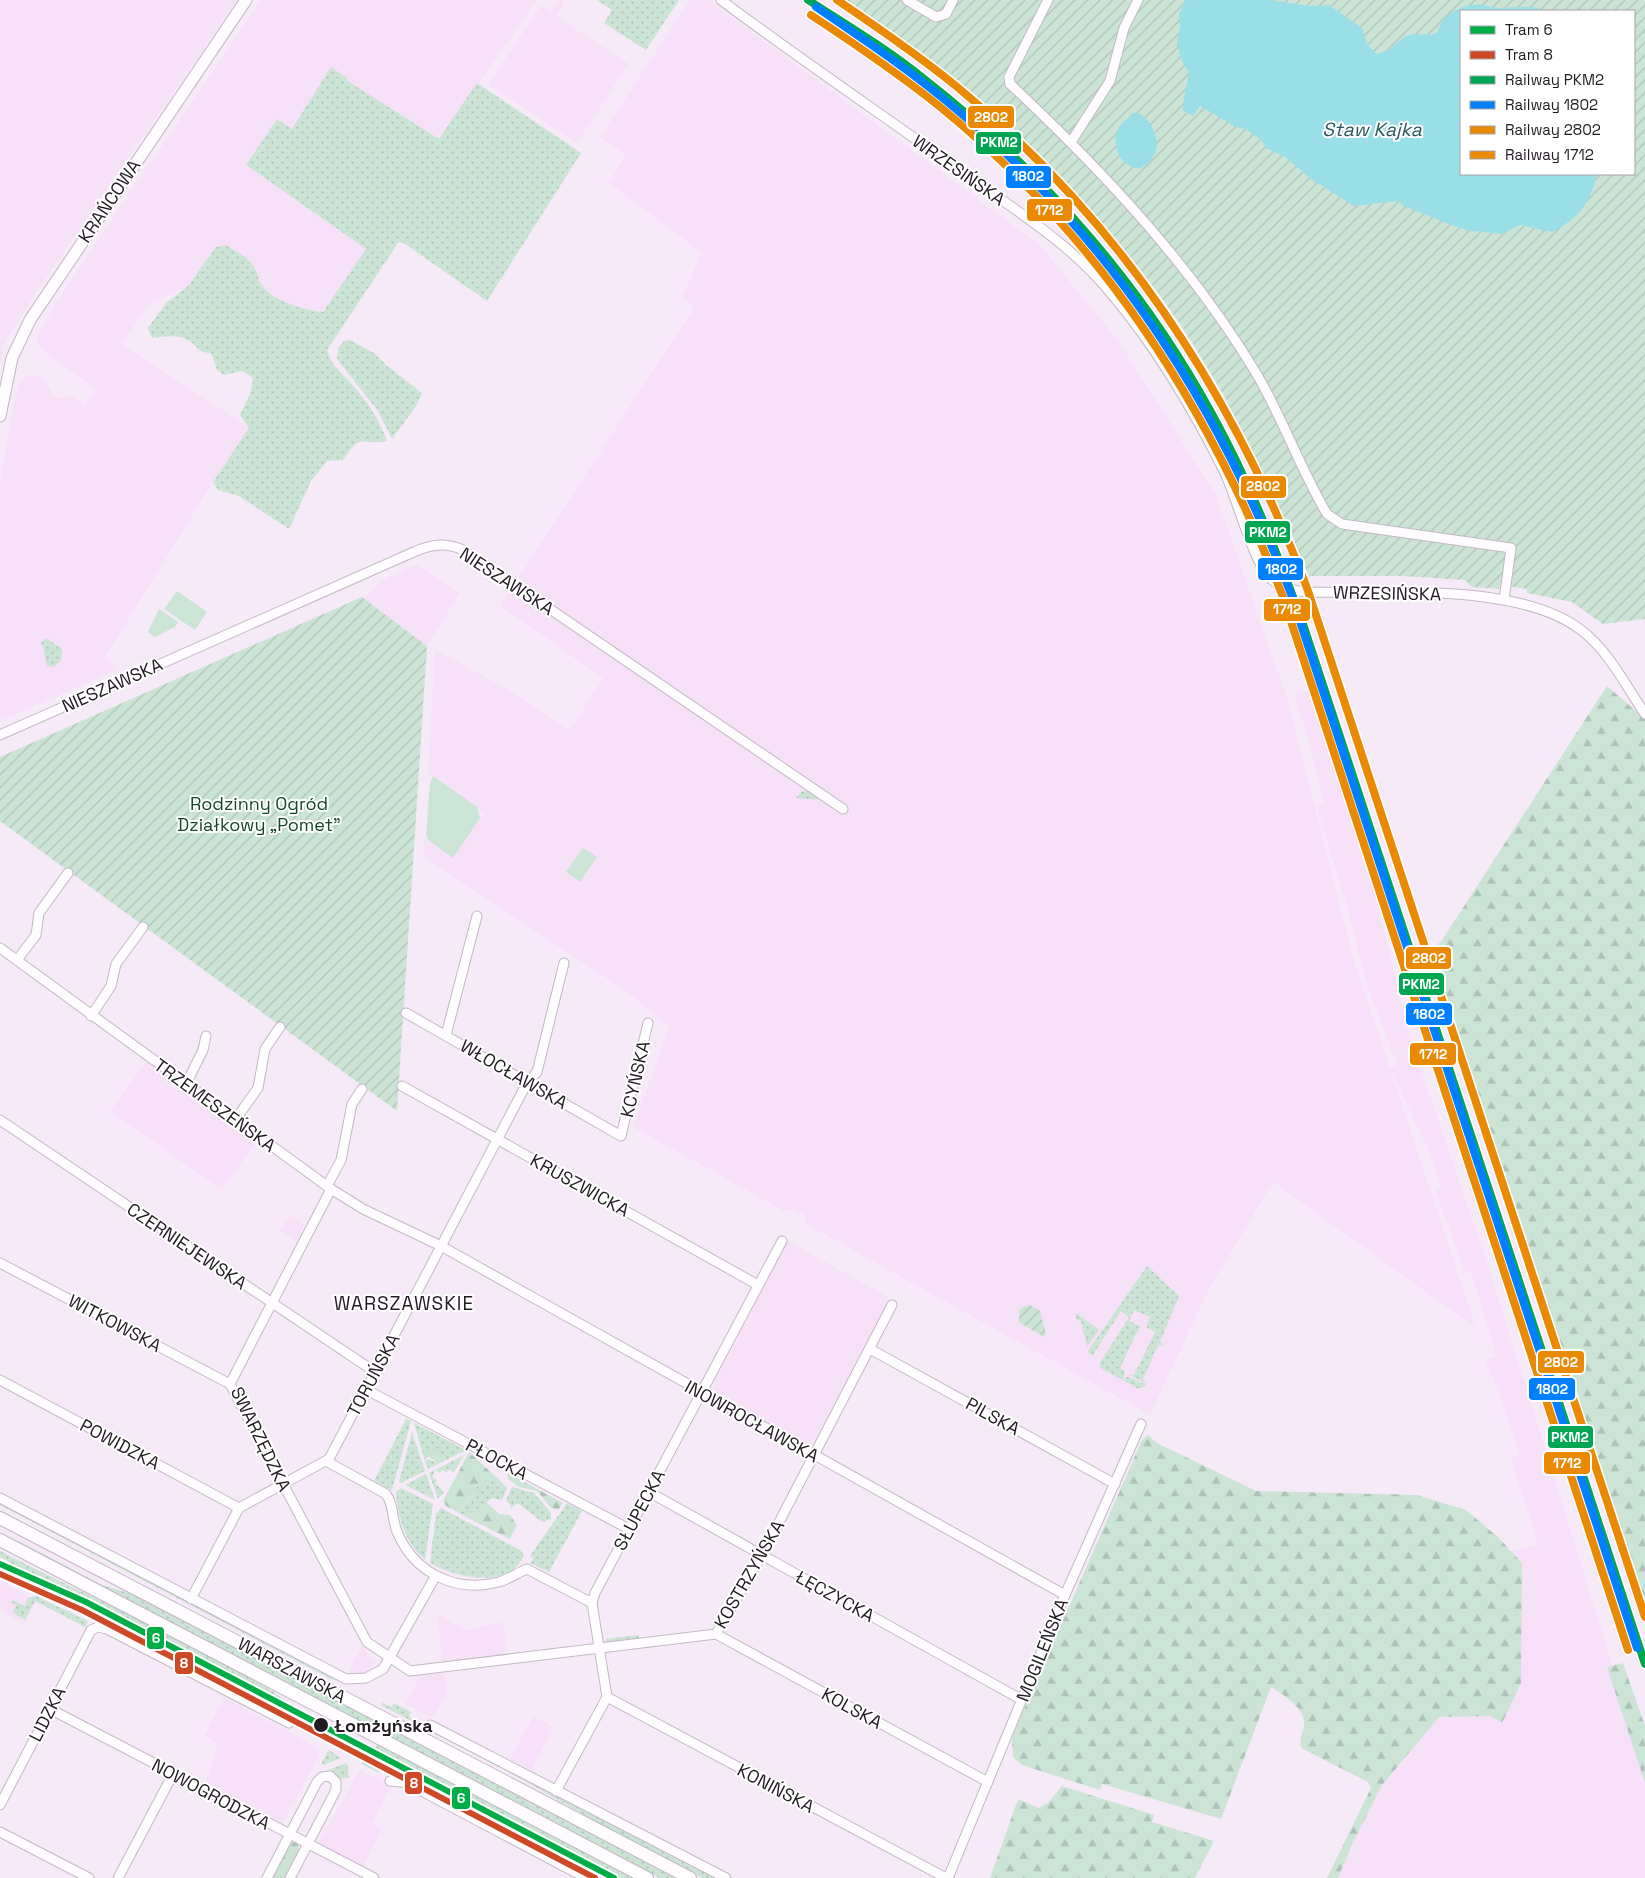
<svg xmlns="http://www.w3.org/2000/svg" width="1645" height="1878" font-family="'Space Grotesk',sans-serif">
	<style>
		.built { fill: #f7e1f9 }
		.grass { fill: url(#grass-dots) }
		.forest { fill: url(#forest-firs) }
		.park { fill: #cbe4d5 }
		.garden { fill: url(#garden-furrows); fill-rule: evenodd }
		.water { fill: #9adfe8 }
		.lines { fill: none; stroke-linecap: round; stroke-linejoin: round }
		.minor-casing { stroke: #c2b8c3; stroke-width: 11 }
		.tertiary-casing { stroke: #c2b8c3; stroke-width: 13 }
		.secondary-casing { stroke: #c2b8c3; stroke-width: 14 }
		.minor { stroke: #fefcfe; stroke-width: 9 }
		.tertiary { stroke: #fefcfe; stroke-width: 11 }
		.secondary { stroke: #fefcfe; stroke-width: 12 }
		.rail-1-casing { stroke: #fff; stroke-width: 11 }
		.rail-2-casing { stroke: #fff; stroke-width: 11 }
		.rail-3-casing { stroke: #fff; stroke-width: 11 }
		.rail-4-casing { stroke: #fff; stroke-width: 11 }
		.rail-1 { stroke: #00a651; stroke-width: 8 }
		.rail-2 { stroke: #0080ff; stroke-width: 8 }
		.rail-3 { stroke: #e98904; stroke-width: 8 }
		.rail-4 { stroke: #e98904; stroke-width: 8 }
		.tram-1-casing { stroke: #fff; stroke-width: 10 }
		.tram-2-casing { stroke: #fff; stroke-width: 10 }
		.tram-1 { stroke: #00ad46; stroke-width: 6 }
		.tram-2 { stroke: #ce4a27; stroke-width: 6 }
		.stop-dot { fill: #221a23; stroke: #fff; stroke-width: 2 }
		.labels { text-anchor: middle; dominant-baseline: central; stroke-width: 4; stroke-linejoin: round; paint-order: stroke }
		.street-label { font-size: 18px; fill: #221a23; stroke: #fff }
		.park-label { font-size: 18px; fill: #124729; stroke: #fff }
		.stop-label { font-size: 18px; font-weight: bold; fill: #221a23; stroke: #fff; text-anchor: start }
		.water-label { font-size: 19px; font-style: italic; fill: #2a585b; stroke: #fff }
		.neighbourhood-label { font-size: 19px; letter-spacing: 1px; fill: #221a23; stroke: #fff }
		.line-badge { stroke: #fff; stroke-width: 2 }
		.badge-label { font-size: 14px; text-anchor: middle; font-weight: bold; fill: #fff }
	</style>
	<defs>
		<pattern id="grass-dots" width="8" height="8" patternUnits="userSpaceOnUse" patternTransform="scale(1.25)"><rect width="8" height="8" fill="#cbe4d5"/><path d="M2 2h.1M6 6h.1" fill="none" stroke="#aec3b7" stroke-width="1.8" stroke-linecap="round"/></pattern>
		<pattern id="forest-firs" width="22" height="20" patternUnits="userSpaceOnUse" patternTransform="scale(1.25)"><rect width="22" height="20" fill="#cbe4d5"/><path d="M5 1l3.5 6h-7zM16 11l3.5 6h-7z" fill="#aec3b7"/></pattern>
		<pattern id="garden-furrows" width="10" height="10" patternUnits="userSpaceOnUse" patternTransform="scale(1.25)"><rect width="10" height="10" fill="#cbe4d5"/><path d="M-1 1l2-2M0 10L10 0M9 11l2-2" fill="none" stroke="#aec3b7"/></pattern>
	</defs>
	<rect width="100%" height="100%" fill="#f7eaf8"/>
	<!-- built -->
	<g class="built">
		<path d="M0,0H237L35,294L3,347L0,364Z"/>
		<path d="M261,0H537L439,140L345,80L292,130L277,120L246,165L366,249L323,312L293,306L276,297L260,284L255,270L215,248L187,287L150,303L122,344L250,428L213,482L106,656L117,670L0,721V481L12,410L21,381L28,376L38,375L45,380L55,398L73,396L85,405L96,389L42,350L36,339L57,300Z"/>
		<path d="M558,0H563L564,4L556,16L629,64L577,143L488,85L541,5L550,12Z"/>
		<path d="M690,0H708L1040,245L1117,339L1216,495L1287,697L1355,964L1390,1068L1397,1064L1366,983L1347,907L1317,808L1324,803L1310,745L1294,695L1316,687L1348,784L1409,1034L1488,1265L1645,1769V1878H1334L1491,1555L1538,1545L1511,1458L1520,1456L1501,1398L1485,1361L1496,1356L1471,1271L1460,1275L1463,1268L1436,1192L1441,1186L1428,1150L1390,1068L1476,1328L1273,1182L1209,1289L1150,1415L806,1224L803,1214L794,1209L784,1211L633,1127L669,1027L623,989L427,859L423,851L424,838L453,858L484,813L428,773L435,649L509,690L570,730L603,678L500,606L694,308L682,296L702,253L609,183L625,155L600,137Z"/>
		<path d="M417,564L460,593L427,646L363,598L371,593L379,582Z"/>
		<path d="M146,1062L256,1142L222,1190L110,1111Z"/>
		<path d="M291,1216L305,1225L296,1242L279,1230Z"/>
		<path d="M788,1241L890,1298L813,1442L805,1444L716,1394L713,1385Z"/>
		<path d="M0,1565L5,1567L6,1565L87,1600L285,1704L284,1707L360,1746L362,1742L619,1878H597L357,1753L358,1749L311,1725L310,1728L83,1609L4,1574L5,1572L0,1569Z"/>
		<path d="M0,1581L36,1600L24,1624L0,1611Z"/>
		<path d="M437,1614L467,1630L503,1622L507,1653L442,1661Z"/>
		<path d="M362,1645L375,1662L369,1673L348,1674Z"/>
		<path d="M444,1673L447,1693L433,1718L405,1704L420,1676Z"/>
		<path d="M219,1695L317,1747L319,1756L282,1825L205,1784L218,1743L204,1736L223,1700Z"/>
		<path d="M533,1716L554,1727L532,1770L510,1759Z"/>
		<path d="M360,1770L391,1786L372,1824L382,1829L363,1867L318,1843Z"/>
	</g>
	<!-- grass -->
	<g class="grass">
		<path d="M597,0H679L646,50L604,23L612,10Z"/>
		<path d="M331,67L347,78L346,80L439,139L477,83L581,153L487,301L402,242L398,243L327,350C332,366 338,369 349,381C365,399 379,418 387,441C360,446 362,431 343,460L327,461L311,481L289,529L239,496L218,490L213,482L249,428L240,415L251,392L253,378L242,371L224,375L217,370L211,353C198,353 197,345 188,340C177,334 164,337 152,338L148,328L167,302L187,287L216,247L226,245C237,252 249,257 255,269C258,274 258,280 261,284C275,303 302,309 323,312L366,249L246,165L277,119L292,129Z"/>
		<path d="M350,340L374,353L386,365L422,393L416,406L392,439L378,411L337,359L338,348L344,341Z"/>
		<path d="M46,638L62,649L61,661L53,667L47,666L43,647L40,644Z"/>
		<path d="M807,791L822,800L796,798L801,792Z"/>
		<path d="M1147,1266L1179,1296L1160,1342L1165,1346L1158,1345L1143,1379L1148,1384L1129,1375H1134L1155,1332L1146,1327L1150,1317L1134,1310L1129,1321L1140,1326L1120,1368L1125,1371L1123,1380L1100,1368V1363L1129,1317L1121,1311L1093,1355L1089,1354L1088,1351Z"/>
		<path d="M1076,1313L1099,1330L1087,1347L1081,1322L1076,1318Z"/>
		<path d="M1126,1377H1129L1147,1385L1139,1389L1124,1381Z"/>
		<path d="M406,1419L411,1421L392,1490L374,1481Z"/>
		<path d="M414,1423L466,1450L428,1469L425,1462L428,1459L438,1463L432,1449L425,1461Z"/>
		<path d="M412,1432L425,1471L401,1483L399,1482Z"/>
		<path d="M464,1455L454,1472L449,1470L447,1472L442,1470L440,1473L435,1470L432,1477L437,1480L435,1483L444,1492L438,1499L429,1473Z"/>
		<path d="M426,1474L435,1500L405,1485Z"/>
		<path d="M496,1477L507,1488L502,1500L492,1498L466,1517L457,1512L473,1496L476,1485H484Z"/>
		<path d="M512,1487L534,1493L551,1513V1520L549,1519L545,1522L541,1521L519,1504L514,1505L511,1510V1506L506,1500Z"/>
		<path d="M401,1488L433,1504L425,1560C405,1542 398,1519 396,1492Z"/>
		<path d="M0,1503L335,1678L337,1680L331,1679L0,1505Z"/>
		<path d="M567,1503L582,1511L549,1572L530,1563L534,1558L530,1556Z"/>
		<path d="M441,1508L520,1550L524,1555C510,1590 455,1578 430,1563L436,1514Z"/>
		<path d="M0,1531L102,1585L132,1594L678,1878H659L101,1587Z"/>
		<path d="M0,1551C95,1601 197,1640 287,1701L285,1704L87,1600L6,1565L8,1561L0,1557Z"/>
		<path d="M9,1577L102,1620L310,1728L309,1730Z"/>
		<path d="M36,1596L88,1621L85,1627L35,1601L25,1620L13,1613L16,1605L12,1603L13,1600L25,1606L28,1598Z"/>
		<path d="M639,1635V1639L606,1642V1639Z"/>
		<path d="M383,1703L391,1707L394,1703L411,1712L409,1717L716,1878H702L614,1832L525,1781L381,1705Z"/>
		<path d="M365,1736L636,1878H619L374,1750L377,1744Z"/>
		<path d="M329,1750L341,1758L323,1765L322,1762Z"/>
		<path d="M365,1758L382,1767L379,1773L362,1764Z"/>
		<path d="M347,1763L349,1777L341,1779L334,1772L328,1770Z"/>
	</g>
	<!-- forest -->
	<g class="forest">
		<path d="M1607,686L1645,719V1620L1465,1078L1428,955L1442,940Z"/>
		<path d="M1148,1435L1157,1443L1256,1491L1417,1495L1466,1510L1498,1537L1522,1563L1521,1683L1502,1723L1490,1716L1439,1717L1382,1785L1352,1845L1338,1878H1327L1371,1788L1368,1782L1301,1748C1299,1738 1303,1734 1304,1725C1306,1708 1282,1694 1271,1687L1221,1819L1102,1784L1100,1790L1022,1765L1013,1757L1012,1737L1142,1440Z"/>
		<path d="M469,1452L496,1477L484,1485H476L473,1496L457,1512L446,1506L443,1501Z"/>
		<path d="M508,1473L563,1503L559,1509L551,1508L537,1491L519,1487L508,1479Z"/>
		<path d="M486,1502L499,1514L510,1515L517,1525L510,1539L466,1517Z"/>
		<path d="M1623,1663L1645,1726V1783L1607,1667Z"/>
		<path d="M1062,1786L1154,1815L1152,1822L1214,1841L1195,1878H990L1018,1799L1039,1808L1048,1803Z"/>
		<path d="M293,1842L298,1844L299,1850L284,1878H270L289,1844Z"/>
	</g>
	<!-- park -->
	<g class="park">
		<path d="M177,591L207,612L195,630L164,609Z"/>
		<path d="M159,609L178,622L175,627L155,637L148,632Z"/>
		<path d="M433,776L477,807L480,818L453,858L428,840L426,835L430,784Z"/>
		<path d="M583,848L597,857L580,882L566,872Z"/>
		<path d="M432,1449L443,1455L438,1463L427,1456Z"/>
	</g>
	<!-- garden -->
	<g class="garden">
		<path d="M845,0H1645V619L1603,624L1572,602L1527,593V589L1500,585L1499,589L1472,587L1465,580L1402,576H1309C1277,503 1246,430 1204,362C1145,263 1066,179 979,104C936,66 894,29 845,0ZM1461,11H1634V174H1461Z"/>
		<path d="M362,597L427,646L397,1111L0,821V757Z"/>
		<path d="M1030,1305L1040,1311L1046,1334L1044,1337L1019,1322V1311L1023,1307Z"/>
	</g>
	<!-- water -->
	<g class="water">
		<path d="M1185,0H1268L1311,6L1329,5L1362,28L1367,44L1377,54L1388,51L1404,37L1414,34L1431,35L1438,32C1441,15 1464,2 1482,5C1489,6 1493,8 1501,8C1514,8 1532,4 1544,11H1461V174H1597C1590,204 1579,218 1552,232L1520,225L1502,234L1472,231L1456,227L1404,206L1398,201L1354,206L1311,179L1285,157L1266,148L1261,140L1246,129L1236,127L1200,106L1193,116L1182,110L1189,72L1182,61L1177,44L1180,28L1179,14Z"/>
		<path d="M1132,113C1146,111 1157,132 1157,145C1157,155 1149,163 1141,168C1122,169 1111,147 1117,131C1120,123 1128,120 1132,113Z"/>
	</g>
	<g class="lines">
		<defs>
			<g id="minor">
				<path d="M721,0C801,60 884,116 965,174C1018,212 1074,246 1114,297C1158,350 1193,409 1224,471C1236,495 1254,565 1271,579C1291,596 1320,592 1344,592C1410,591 1527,588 1581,630C1609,651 1626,686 1645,714"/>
				<path d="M907,0L936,17L946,14L953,0"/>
				<path d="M1048,0L1009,77L1010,84C1103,171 1194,268 1259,378C1284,422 1301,470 1327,514L1342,524L1511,548L1504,600"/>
				<path d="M1071,142L1110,81L1124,28L1138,0"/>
				<path d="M0,735L416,551C433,544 448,542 465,551L843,809"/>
				<path d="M0,948L331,1189L363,1209L441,1246L1065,1595"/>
				<path d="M17,960L36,935L39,913L68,873"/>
				<path d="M406,1013L621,1136L648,1023"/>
				<path d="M91,1016L111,986L116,964L143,927"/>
				<path d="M446,1035L477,916"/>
				<path d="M186,1084L203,1050L206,1036"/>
				<path d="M402,1086L758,1285"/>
				<path d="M0,1120L375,1372"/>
				<path d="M235,1120L258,1088L265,1049L280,1027"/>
				<path d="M327,1186L341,1160L352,1104L362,1089"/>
				<path d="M331,1189L230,1384L367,1642L410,1671L716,1634L762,1555L892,1305"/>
				<path d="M0,1263L230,1384"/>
				<path d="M870,1349L1115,1484"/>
				<path d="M0,1380L239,1508"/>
				<path d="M365,1389L629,1529"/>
				<path d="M326,1461L386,1494C394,1504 392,1522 398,1534C416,1574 456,1593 499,1582C509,1579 517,1573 527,1569L592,1603"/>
				<path d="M649,1492L1022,1700"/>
				<path d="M0,1498L346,1679L366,1678L383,1669L435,1577"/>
				<path d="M191,1599L239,1508L329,1459L527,1083L537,1072L564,963"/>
				<path d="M716,1634L988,1782"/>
				<path d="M607,1697L946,1878"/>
				<path d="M50,1709L374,1878"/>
				<path d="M430,1725L726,1878"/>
				<path d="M390,1781L402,1782L414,1787L586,1878"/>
				<path d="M556,1791L607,1697L592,1603L595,1593L782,1241"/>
				<path d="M0,1805L87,1638L91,1630L98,1627L107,1629L289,1723"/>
				<path d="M0,1832L89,1878"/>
				<path d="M118,1878L173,1774"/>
				<path d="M267,1878L317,1782L322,1777L330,1776L336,1782V1790L290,1878"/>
				<path d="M948,1878L1065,1595L1141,1424"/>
			</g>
			<path id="tertiary" d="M0,416L12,358L30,320L246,0"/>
			<g id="secondary">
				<path d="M0,1518L690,1878"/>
				<path d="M0,1540L647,1878"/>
			</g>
		</defs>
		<!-- minor casing -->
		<use href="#minor" class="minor-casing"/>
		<!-- tertiary casing -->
		<use href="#tertiary" class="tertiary-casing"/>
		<!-- secondary casing -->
		<use href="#secondary" class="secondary-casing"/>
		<!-- minor -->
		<use href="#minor" class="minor"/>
		<!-- tertiary -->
		<use href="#tertiary" class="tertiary"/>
		<!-- secondary -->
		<use href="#secondary" class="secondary"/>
		<defs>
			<path id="rail-1" d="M808,0C847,25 887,49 923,78C1040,169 1141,283 1212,414C1249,481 1277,552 1303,624L1645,1664"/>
			<path id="rail-2" d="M816,7C860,37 904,66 945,100C1109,234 1215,398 1291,594L1637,1648"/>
			<path id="rail-3" d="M837,0C877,27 918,55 956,86C1120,220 1232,391 1307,588L1645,1617"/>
			<path id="rail-4" d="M811,15C855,44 898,73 939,106C1102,239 1207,403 1283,597L1628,1650"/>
		</defs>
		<!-- rail-1 casing -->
		<use href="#rail-1" class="rail-1-casing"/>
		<!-- rail-2 casing -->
		<use href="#rail-2" class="rail-2-casing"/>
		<!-- rail-3 casing -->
		<use href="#rail-3" class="rail-3-casing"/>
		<!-- rail-4 casing -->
		<use href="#rail-4" class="rail-4-casing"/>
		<!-- rail-1 -->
		<use href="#rail-1" class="rail-1"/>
		<!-- rail-2 -->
		<use href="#rail-2" class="rail-2"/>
		<!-- rail-3 -->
		<use href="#rail-3" class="rail-3"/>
		<!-- rail-4 -->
		<use href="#rail-4" class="rail-4"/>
		<defs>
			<path id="tram-1" d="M0,1564L86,1602L614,1878"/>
			<path id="tram-2" d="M0,1574L82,1610L595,1878"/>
		</defs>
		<!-- tram-1 casing -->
		<use href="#tram-1" class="tram-1-casing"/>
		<!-- tram-2 casing -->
		<use href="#tram-2" class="tram-2-casing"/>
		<!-- tram-1 -->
		<use href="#tram-1" class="tram-1"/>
		<!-- tram-2 -->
		<use href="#tram-2" class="tram-2"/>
	</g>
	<!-- markers -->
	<circle class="stop-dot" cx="321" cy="1725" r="8"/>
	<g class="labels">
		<!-- street labels -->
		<g class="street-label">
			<text transform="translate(959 170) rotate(35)">WRZESIŃSKA</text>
			<text transform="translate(109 201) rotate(-56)">KRAŃCOWA</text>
			<text transform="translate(507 581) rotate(33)">NIESZAWSKA</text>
			<text transform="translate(1387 593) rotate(1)">WRZESIŃSKA</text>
			<text transform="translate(112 685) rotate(-24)">NIESZAWSKA</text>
			<text transform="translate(514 1074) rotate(30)">WŁOCŁAWSKA</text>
			<text transform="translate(635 1079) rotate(-77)">KCYŃSKA</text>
			<text transform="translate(215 1105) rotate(36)">TRZEMESZEŃSKA</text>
			<text transform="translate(580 1185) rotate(29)">KRUSZWICKA</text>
			<text transform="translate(187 1246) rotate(34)">CZERNIEJEWSKA</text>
			<text transform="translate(115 1323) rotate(28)">WITKOWSKA</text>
			<text transform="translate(373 1375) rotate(-62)">TORUŃSKA</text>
			<text transform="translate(993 1416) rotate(29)">PILSKA</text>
			<text transform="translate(752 1421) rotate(29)">INOWROCŁAWSKA</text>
			<text transform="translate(261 1439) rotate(64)">SWARZĘDZKA</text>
			<text transform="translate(120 1444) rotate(28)">POWIDZKA</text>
			<text transform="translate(497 1459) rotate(28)">PŁOCKA</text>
			<text transform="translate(639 1510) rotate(-62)">SŁUPECKA</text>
			<text transform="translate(749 1574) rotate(-60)">KOSTRZYŃSKA</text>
			<text transform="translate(835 1596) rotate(29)">ŁĘCZYCKA</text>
			<text transform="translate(1042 1650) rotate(-68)">MOGILEŃSKA</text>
			<text transform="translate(292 1670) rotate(28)">WARSZAWSKA</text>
			<text transform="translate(852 1708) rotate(29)">KOLSKA</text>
			<text transform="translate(47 1714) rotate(-63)">LIDZKA</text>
			<text transform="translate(776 1788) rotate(28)">KONIŃSKA</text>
			<text transform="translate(211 1794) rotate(28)">NOWOGRODZKA</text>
		</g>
		<!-- park labels -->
		<g class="park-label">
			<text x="259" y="803">Rodzinny Ogród<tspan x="259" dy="21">Działkowy „Pomet”</tspan></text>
		</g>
		<!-- stop labels -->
		<g class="stop-label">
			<text x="334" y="1725">Łomżyńska</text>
		</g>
		<!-- water labels -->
		<g class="water-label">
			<text x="1372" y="129">Staw Kajka</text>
		</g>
		<!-- neighbourhood labels -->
		<g class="neighbourhood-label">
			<text x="404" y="1303">WARSZAWSKIE</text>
		</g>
	</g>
	<g class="line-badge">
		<rect x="967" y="105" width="48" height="24" rx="5" fill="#e98904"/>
		<rect x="975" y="131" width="47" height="24" rx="5" fill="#00a651"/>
		<rect x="1005" y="165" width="47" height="24" rx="5" fill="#0080ff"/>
		<rect x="1026" y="198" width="47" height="24" rx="5" fill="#e98904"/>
		<rect x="1240" y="475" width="47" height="24" rx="5" fill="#e98904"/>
		<rect x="1244" y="520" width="47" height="24" rx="5" fill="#00a651"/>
		<rect x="1257" y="557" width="47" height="24" rx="5" fill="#0080ff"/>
		<rect x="1263" y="598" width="48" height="24" rx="5" fill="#e98904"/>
		<rect x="1405" y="946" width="47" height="24" rx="5" fill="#e98904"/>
		<rect x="1398" y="972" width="47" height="24" rx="5" fill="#00a651"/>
		<rect x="1405" y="1002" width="48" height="24" rx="5" fill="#0080ff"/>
		<rect x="1409" y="1042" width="48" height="24" rx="5" fill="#e98904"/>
		<rect x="1537" y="1350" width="48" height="24" rx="5" fill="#e98904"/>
		<rect x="1528" y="1377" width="48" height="24" rx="5" fill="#0080ff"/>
		<rect x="1547" y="1425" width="47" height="24" rx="5" fill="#00a651"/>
		<rect x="1543" y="1451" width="48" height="24" rx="5" fill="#e98904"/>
		<rect x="146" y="1626" width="19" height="24" rx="5" fill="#00ad46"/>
		<rect x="174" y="1651" width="20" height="24" rx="5" fill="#ce4a27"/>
		<rect x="404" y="1771" width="19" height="24" rx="5" fill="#ce4a27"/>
		<rect x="451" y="1786" width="20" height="24" rx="5" fill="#00ad46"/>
	</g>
	<g class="badge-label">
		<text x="991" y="122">2802</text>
		<text x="999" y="147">PKM2</text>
		<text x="1028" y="181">1802</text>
		<text x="1049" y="215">1712</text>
		<text x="1263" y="491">2802</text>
		<text x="1268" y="537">PKM2</text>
		<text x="1281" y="574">1802</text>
		<text x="1287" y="614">1712</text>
		<text x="1429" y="963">2802</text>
		<text x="1421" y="989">PKM2</text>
		<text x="1429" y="1019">1802</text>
		<text x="1433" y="1059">1712</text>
		<text x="1561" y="1367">2802</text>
		<text x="1552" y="1394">1802</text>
		<text x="1570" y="1442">PKM2</text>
		<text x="1567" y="1468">1712</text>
		<text x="156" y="1643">6</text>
		<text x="184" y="1668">8</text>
		<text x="414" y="1788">8</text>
		<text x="461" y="1803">6</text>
	</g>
	<!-- legend -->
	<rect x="1460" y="10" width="175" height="165" fill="#ffffff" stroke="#a7a3a7"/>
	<rect x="1470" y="26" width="25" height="8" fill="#00ad46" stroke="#a7a3a7"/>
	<text x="1505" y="35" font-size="15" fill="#221a23">Tram 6</text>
	<rect x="1470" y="51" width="25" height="8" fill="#ce4a27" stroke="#a7a3a7"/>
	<text x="1505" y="60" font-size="15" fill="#221a23">Tram 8</text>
	<rect x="1470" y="76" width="25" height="8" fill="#00a651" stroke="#a7a3a7"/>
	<text x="1505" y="85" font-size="15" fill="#221a23">Railway PKM2</text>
	<rect x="1470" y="101" width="25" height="8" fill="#0080ff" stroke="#a7a3a7"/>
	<text x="1505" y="110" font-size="15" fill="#221a23">Railway 1802</text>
	<rect x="1470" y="126" width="25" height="8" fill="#e98904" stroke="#a7a3a7"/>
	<text x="1505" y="135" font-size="15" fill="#221a23">Railway 2802</text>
	<rect x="1470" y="151" width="25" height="8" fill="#e98904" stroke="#a7a3a7"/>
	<text x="1505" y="160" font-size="15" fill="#221a23">Railway 1712</text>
</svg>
